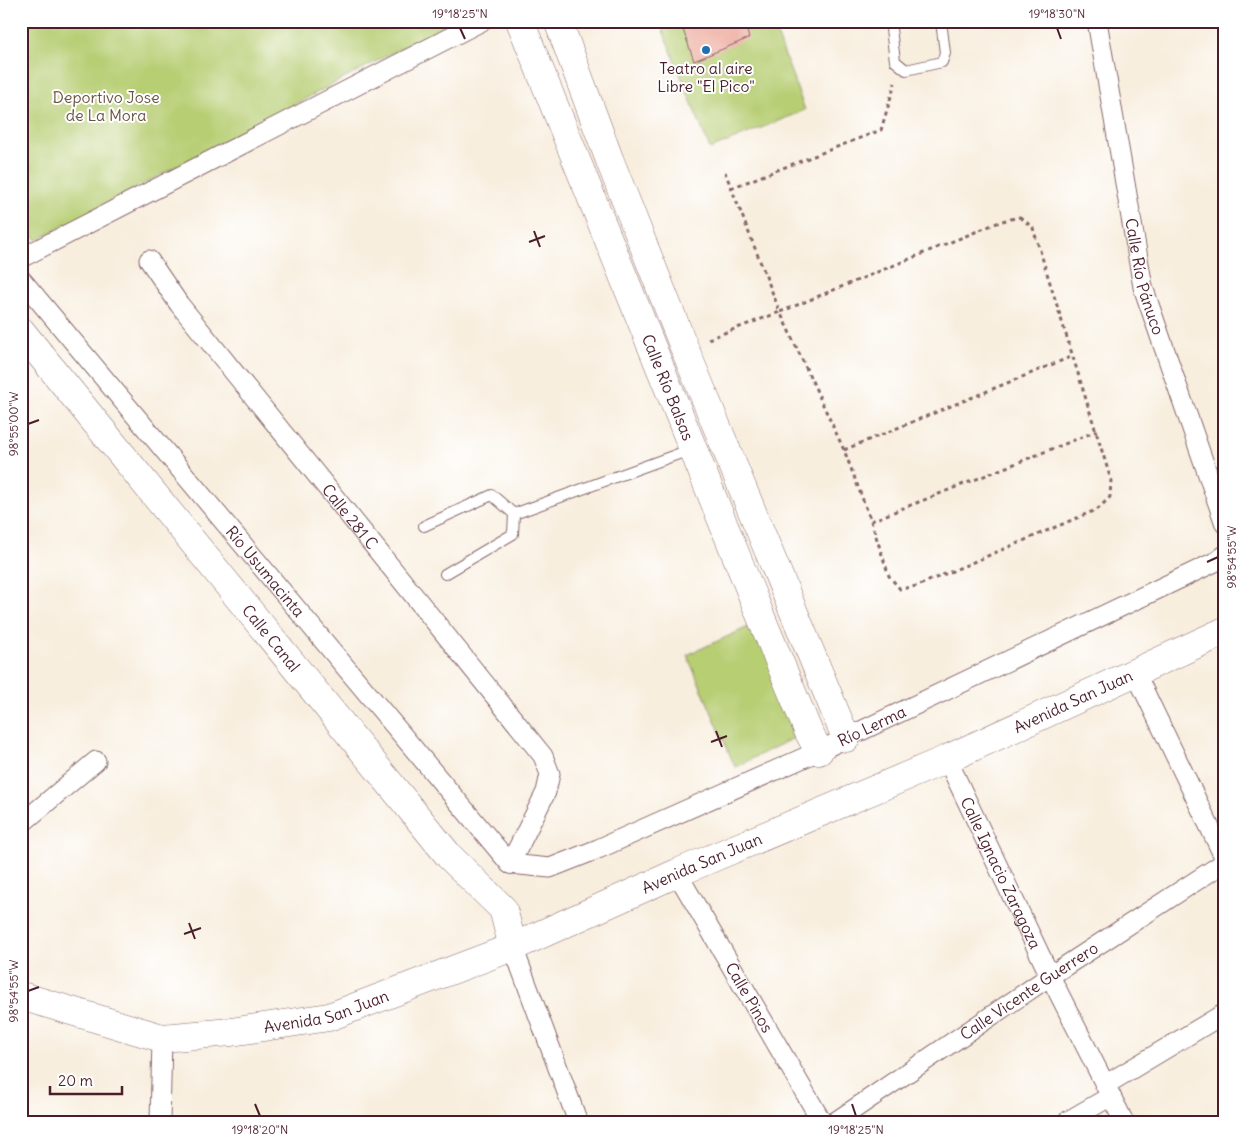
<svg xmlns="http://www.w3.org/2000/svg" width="1246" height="1143" font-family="Delius,sans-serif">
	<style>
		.green { fill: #b7ce73; stroke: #80764f }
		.building { fill: #eeb1a4 }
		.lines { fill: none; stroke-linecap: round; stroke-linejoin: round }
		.lane-casing { stroke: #87676a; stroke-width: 12 }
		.street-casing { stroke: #87676a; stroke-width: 21 }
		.secondary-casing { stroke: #87676a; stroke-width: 29 }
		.path { stroke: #87676a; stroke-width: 3; stroke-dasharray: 4 4; stroke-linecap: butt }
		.lane { stroke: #fff; stroke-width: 10 }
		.street { stroke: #fff; stroke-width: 19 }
		.secondary { stroke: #fff; stroke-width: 28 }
		.ticks { fill: none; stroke: #4a1f2b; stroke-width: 2 }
		.poi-dot { fill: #1f6fb2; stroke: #fff; stroke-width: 2 }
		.labels { text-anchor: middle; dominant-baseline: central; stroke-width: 4; stroke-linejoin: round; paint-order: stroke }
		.poi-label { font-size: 16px; fill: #4a1f2b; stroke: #fff }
		.park-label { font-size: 16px; fill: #6b5441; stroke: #fff }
		.street-label { font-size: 16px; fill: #4a1f2b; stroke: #fff }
		.neatline { fill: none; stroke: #4a1f2b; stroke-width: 2 }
		.ticks-label { font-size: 12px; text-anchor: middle; fill: #4a1f2b }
	</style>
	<rect width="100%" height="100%" fill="#fff"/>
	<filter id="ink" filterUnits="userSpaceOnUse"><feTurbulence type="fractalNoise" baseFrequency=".02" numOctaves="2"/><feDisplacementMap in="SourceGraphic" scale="10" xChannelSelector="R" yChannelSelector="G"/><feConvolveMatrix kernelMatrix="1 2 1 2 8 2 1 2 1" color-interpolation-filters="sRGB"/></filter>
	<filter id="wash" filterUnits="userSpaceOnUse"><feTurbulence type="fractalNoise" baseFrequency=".0096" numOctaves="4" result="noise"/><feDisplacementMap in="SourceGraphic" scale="20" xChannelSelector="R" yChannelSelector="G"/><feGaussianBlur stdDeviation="1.12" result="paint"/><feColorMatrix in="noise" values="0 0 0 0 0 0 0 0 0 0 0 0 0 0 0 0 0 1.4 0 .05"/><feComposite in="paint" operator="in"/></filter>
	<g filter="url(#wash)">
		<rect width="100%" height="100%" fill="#f8eede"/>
		<!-- green -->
		<g class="green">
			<path d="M21,21H453L37,240L21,224Z"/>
			<path d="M659,21H772L805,110L710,149Z"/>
			<path d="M757,623L802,734L735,767L687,655Z"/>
		</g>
		<g id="blocks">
			<!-- building -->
			<path class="building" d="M680,21H744L749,38L694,61Z"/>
		</g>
	</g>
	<g filter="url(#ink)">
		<use href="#blocks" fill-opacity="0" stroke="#87676a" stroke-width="1"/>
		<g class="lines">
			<defs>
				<g id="lane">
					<path d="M890,21L895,61L906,70L942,62L945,53L941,21"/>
					<path d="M424,526L492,495L514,514"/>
					<path d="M445,574L513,534L514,514L692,449"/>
				</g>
				<g id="street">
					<path id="s1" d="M1097,21L1143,287L1225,524"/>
					<path d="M21,258L482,21"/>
					<path id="s2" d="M149,260L179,304L543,756L550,774L546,792L510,864"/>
					<path id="s3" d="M21,279L510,864"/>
					<path d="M1135,672L1225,859"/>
					<path id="s4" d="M947,759L1050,976L1124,1122"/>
					<path d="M21,824L96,761"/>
					<path id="s5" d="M510,864L550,868L598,849L819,751L1217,561L1225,555"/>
					<path id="s6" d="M677,873L822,1122"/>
					<path d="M513,947L578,1122"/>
					<path d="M1105,1085L1225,1013"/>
					<path d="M160,1122L162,1038"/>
					<path id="s7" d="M835,1122L1050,976L1225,862"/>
					<path d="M1066,1122L1111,1096"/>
				</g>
				<g id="secondary">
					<path id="s8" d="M520,21L763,622L809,733L819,751"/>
					<path d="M558,21L610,161L684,347L846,738"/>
					<path id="s9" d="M21,331L449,856L503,909L513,947"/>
					<path id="s10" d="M21,996L162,1038L231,1032L329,1017L513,947L677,873L947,759L1225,631"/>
				</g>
			</defs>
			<!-- lane casing -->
			<use href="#lane" class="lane-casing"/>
			<!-- street casing -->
			<use href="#street" class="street-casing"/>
			<!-- secondary casing -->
			<use href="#secondary" class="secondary-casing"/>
			<!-- path -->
			<g class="path">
				<path d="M731,188L881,130L895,83"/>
				<path d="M1020,217L1033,228L1111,480L1110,497L1098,509L917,586L900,589L889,576L871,521L844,450L780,312L1002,221Z"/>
				<path d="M708,339L780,312L725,172"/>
				<path d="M844,450L1073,356"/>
				<path d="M871,521L1097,431"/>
			</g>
			<!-- lane -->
			<use href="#lane" class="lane"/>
			<!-- street -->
			<use href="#street" class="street"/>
			<!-- secondary -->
			<use href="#secondary" class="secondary"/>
		</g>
	</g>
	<!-- ticks -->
	<path class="ticks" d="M460,28L465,39M1057,28L1061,39M534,231L540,247M529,242L545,236M28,424L39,420M1207,562L1218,557M716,731L722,747M711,742L727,736M189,923L195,939M184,934L201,928M28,991L39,987M255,1104L260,1116M852,1104L856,1116"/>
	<!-- markers -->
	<circle class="poi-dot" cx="706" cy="50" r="5"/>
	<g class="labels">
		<!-- poi labels -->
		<g class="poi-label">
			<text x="706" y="68">Teatro al aire<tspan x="706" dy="18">Libre "El Pico"</tspan></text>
		</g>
		<!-- park labels -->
		<g class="park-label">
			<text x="106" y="97">Deportivo Jose<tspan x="106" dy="18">de La Mora</tspan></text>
		</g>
		<!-- street labels -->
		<g class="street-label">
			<text stroke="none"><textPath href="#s1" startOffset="260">Calle Río Pánuco</textPath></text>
			<text stroke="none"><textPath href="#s8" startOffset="395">Calle Río Balsas</textPath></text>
			<text stroke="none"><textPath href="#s2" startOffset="326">Calle 281 C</textPath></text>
			<text stroke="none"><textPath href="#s3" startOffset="381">Río Usumacinta</textPath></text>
			<text stroke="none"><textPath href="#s9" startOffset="396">Calle Canal</textPath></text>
			<text stroke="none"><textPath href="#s10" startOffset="1124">Avenida San Juan</textPath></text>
			<text stroke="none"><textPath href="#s5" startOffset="392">Río Lerma</textPath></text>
			<text stroke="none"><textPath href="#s10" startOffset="719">Avenida San Juan</textPath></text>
			<text stroke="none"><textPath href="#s4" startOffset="126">Calle Ignacio Zaragoza</textPath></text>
			<text stroke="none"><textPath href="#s7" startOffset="234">Calle Vicente Guerrero</textPath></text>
			<text stroke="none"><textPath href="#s6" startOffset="144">Calle Pinos</textPath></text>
			<text stroke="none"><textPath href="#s10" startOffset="314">Avenida San Juan</textPath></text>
		</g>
	</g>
	<!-- margin -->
	<rect width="1246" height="1143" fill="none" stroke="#fff" stroke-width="55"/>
	<!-- scale -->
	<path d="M50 1086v8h72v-8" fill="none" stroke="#4a1f2b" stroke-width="2.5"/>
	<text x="58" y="1086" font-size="15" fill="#4a1f2b" stroke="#ffffff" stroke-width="4" paint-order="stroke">20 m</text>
	<rect x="28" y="28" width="1190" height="1088" class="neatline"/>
	<g class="ticks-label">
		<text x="460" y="18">19°18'25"N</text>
		<text x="1057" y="18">19°18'30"N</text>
		<text transform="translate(14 424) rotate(-90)" y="4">98°55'00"W</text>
		<text transform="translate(1232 557) rotate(-90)" y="4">98°54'55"W</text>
		<text transform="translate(14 991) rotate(-90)" y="4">98°54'55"W</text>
		<text x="260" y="1134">19°18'20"N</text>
		<text x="856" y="1134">19°18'25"N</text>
	</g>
</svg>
